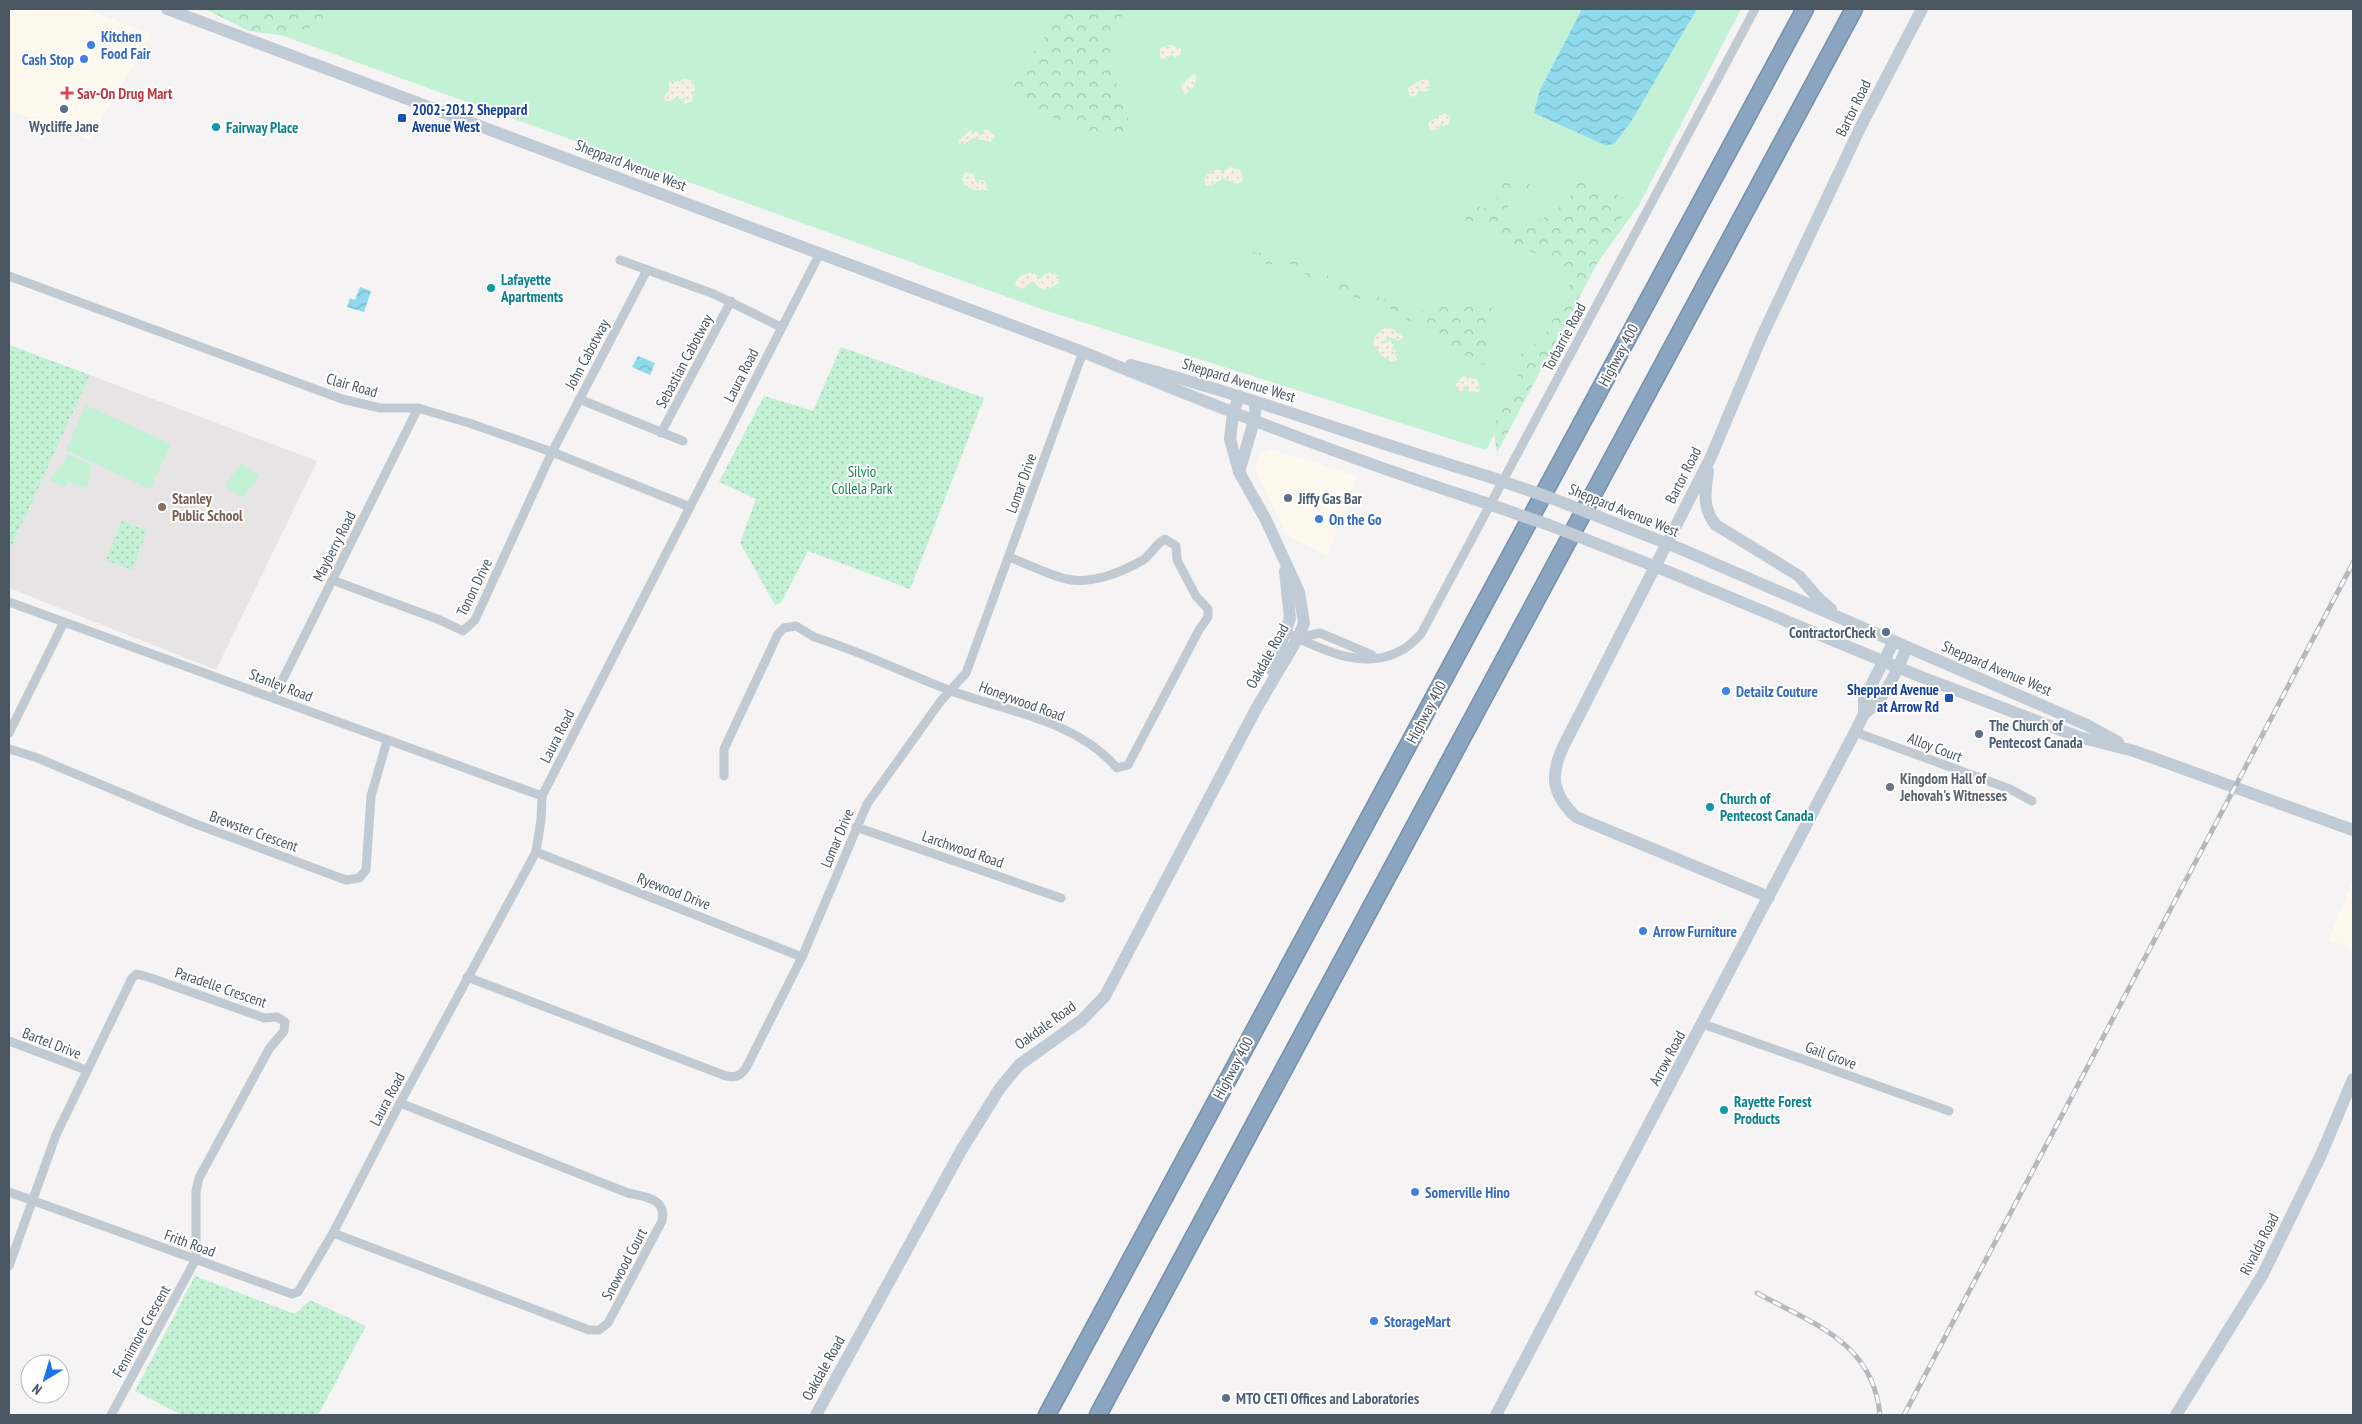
<svg xmlns="http://www.w3.org/2000/svg" width="2362" height="1424" font-family="'PT Sans Narrow',sans-serif">
	<style>
		.commercial { fill: #fdf9ef }
		.education { fill: #e6e4e5 }
		.grass { fill: #c3f1d5 }
		.forest { fill: url(#forest-crowns) }
		.sand { fill: url(#sand-dots) }
		.park { fill: url(#park-dots) }
		.water { fill: url(#water-waves) }
		.lines { fill: none; stroke-linecap: round; stroke-linejoin: round }
		.highway-casing { stroke: #7690ad; stroke-width: 19 }
		.street { stroke: #c1cad2; stroke-width: 9 }
		.secondary { stroke: #c1cbd6; stroke-width: 12 }
		.highway { stroke: #8ba5c1; stroke-width: 16 }
		.rail-casing { stroke: #b5b8bd; stroke-width: 5 }
		.rail { stroke: #fff; stroke-width: 3; stroke-dasharray: 9; stroke-linecap: butt }
		.secondary-bridge { stroke: #c1cbd6; stroke-width: 12 }
		.shop-dot { fill: #3f7fe0; stroke: #fff; stroke-width: 2 }
		.health-dot { fill: #e0444e; stroke: #fff; stroke-width: 2 }
		.service-dot { fill: #5c6f8a; stroke: #fff; stroke-width: 2 }
		.transit-dot { fill: #1a4fb4; stroke: #fff; stroke-width: 2 }
		.culture-dot { fill: #0f9aa8; stroke: #fff; stroke-width: 2 }
		.education-dot { fill: #8d6e63; stroke: #fff; stroke-width: 2 }
		.worship-dot { fill: #6b7280; stroke: #fff; stroke-width: 2 }
		.labels { text-anchor: middle; dominant-baseline: central; stroke-width: 4; stroke-linejoin: round; paint-order: stroke }
		.shop-label { font-size: 15px; font-weight: bold; fill: #366cbe; stroke: #fff; text-anchor: start }
		.health-label { font-size: 15px; font-weight: bold; fill: #be3a42; stroke: #fff; text-anchor: start }
		.street-label { font-size: 15px; fill: #4a5661; stroke: #fff }
		.transit-label { font-size: 15px; font-weight: bold; fill: #164399; stroke: #fff; text-anchor: start }
		.service-label { font-size: 15px; font-weight: bold; fill: #4e5e75; stroke: #fff; text-anchor: start }
		.culture-label { font-size: 15px; font-weight: bold; fill: #0d838f; stroke: #fff; text-anchor: start }
		.park-label { font-size: 15px; fill: #17864f; stroke: #fff }
		.education-label { font-size: 15px; font-weight: bold; fill: #785e54; stroke: #fff; text-anchor: start }
		.worship-label { font-size: 15px; font-weight: bold; fill: #5b616d; stroke: #fff; text-anchor: start }
	</style>
	<defs>
		<pattern id="forest-crowns" width="20" height="18" patternUnits="userSpaceOnUse" patternTransform="scale(1.25)"><rect width="20" height="18" fill="#c3f1d5"/><path d="M2 6a3 3 0 1 1 6 0M12 15a3 3 0 1 1 6 0" fill="none" stroke="#a0c6b0"/></pattern>
		<pattern id="sand-dots" width="8" height="8" patternUnits="userSpaceOnUse" patternTransform="scale(1.25)"><rect width="8" height="8" fill="#f5f0e5"/><path d="M2 2h.1M6 6h.1" fill="none" stroke="#d4d0c7" stroke-width="1.8" stroke-linecap="round"/></pattern>
		<pattern id="park-dots" width="8" height="8" patternUnits="userSpaceOnUse" patternTransform="scale(1.25)"><rect width="8" height="8" fill="#c3f1d5"/><path d="M2 2h.1M6 6h.1" fill="none" stroke="#a0c6b0" stroke-width="1.8" stroke-linecap="round"/></pattern>
		<pattern id="water-waves" width="16" height="10" patternUnits="userSpaceOnUse" patternTransform="scale(1.25)"><rect width="16" height="10" fill="#90daee"/><path d="M0 5q4-4 8 0t8 0" fill="none" stroke="#78b4c4"/></pattern>
	</defs>
	<rect width="100%" height="100%" fill="#f5f3f3"/>
	<!-- commercial -->
	<g class="commercial">
		<path d="M12,9H87L151,34L90,140L9,110V15Z"/>
		<path d="M1271,449L1358,476L1327,556L1286,535L1256,470L1255,463L1259,455Z"/>
		<path d="M2353,879V949L2329,940Z"/>
	</g>
	<!-- education -->
	<path class="education" d="M90,375L317,461L216,670L9,588V552Z"/>
	<!-- grass -->
	<g class="grass">
		<path d="M209,9H1741L1639,205L1556,321L1486,450L1038,308Z"/>
		<path d="M86,405L171,444L150,489L66,450Z"/>
		<path d="M68,454L92,465L87,488L68,482L66,487L50,481L55,470L58,471Z"/>
		<path d="M241,463L259,476L243,498L225,486Z"/>
	</g>
	<!-- forest -->
	<g class="forest">
		<path d="M205,9H332L326,18L313,27L279,35L249,31Z"/>
		<path d="M1056,9H1126L1109,38L1113,72L1133,135L1127,139L1075,128L1021,102L1014,89L1018,73L1055,24Z"/>
		<path d="M1507,173L1537,188L1532,196L1514,187L1504,218L1528,229L1567,202L1581,178L1630,201L1497,453L1493,425L1519,382L1514,364L1527,347L1542,342L1576,273L1465,220L1472,204L1492,211Z"/>
		<path d="M1253,252L1297,257L1324,274L1416,312L1471,299L1492,301L1487,366L1460,353L1386,306L1328,290L1292,264H1256Z"/>
	</g>
	<!-- sand -->
	<g class="sand">
		<path d="M1170,45L1181,48V54L1176,58L1171,54L1168,58L1162,59L1160,56V48Z"/>
		<path d="M1194,73L1197,78L1192,90L1189,88L1188,93L1184,94L1181,86Z"/>
		<path d="M684,79L691,80L695,88L692,101L685,104L681,101L685,100V97L680,99L676,97L671,101H665L664,96L669,90V81L678,82Z"/>
		<path d="M1424,79L1429,81V90L1422,93L1419,88L1417,95L1410,97L1407,88Z"/>
		<path d="M1445,113L1451,117L1449,124L1443,126L1441,122L1439,129L1431,131L1428,124L1430,121Z"/>
		<path d="M985,129L994,133L995,137L991,142L974,138L964,144L959,143V140L969,131L977,132L981,137L982,131Z"/>
		<path d="M1230,167L1240,170L1243,176L1242,182L1237,184L1223,178L1211,186L1205,185L1204,179L1208,174L1218,169L1224,172Z"/>
		<path d="M965,172L973,174L977,184L980,180H984L989,190H974L963,184L962,178Z"/>
		<path d="M1033,272L1040,279L1045,274L1052,272L1058,276L1059,283L1047,290L1039,288L1033,281L1022,289L1016,286L1015,283L1020,276Z"/>
		<path d="M1387,326L1404,337L1399,341L1390,337L1383,341L1385,344L1390,340L1394,344L1392,349L1396,351L1394,355L1398,356V359L1392,362L1382,356L1373,344L1375,336Z"/>
		<path d="M1463,376L1477,379L1480,389L1478,392H1470L1464,385L1463,391H1460L1455,385Z"/>
	</g>
	<!-- park -->
	<g class="park">
		<path d="M9,345L90,375L9,552Z"/>
		<path d="M841,347L984,398L910,589L808,551L781,603L775,605L740,543L756,499L719,482L764,396L813,411Z"/>
		<path d="M122,520L147,531L132,570L106,560Z"/>
		<path d="M195,1276L295,1314L310,1300L366,1326L318,1415H182L135,1391Z"/>
	</g>
	<!-- water -->
	<g class="water">
		<path d="M1582,9H1697L1632,120L1615,143L1607,146L1534,113L1540,90Z"/>
		<path d="M360,287L371,291L364,312L347,307L350,298L355,300Z"/>
		<path d="M638,356L655,363L650,375L632,367Z"/>
	</g>
	<g class="lines">
		<defs>
			<g id="highway">
				<path d="M1047,1415L1805,9"/>
				<path d="M1098,1415L1854,9"/>
			</g>
		</defs>
		<!-- highway casing -->
		<use href="#highway" class="highway-casing"/>
		<!-- street -->
		<g class="street">
			<path d="M620,260L714,294L781,327"/>
			<path d="M9,276L342,399L380,408H418L469,423L552,452L690,507"/>
			<path d="M579,399L683,441"/>
			<path d="M661,433L731,301"/>
			<path d="M332,580L440,620L463,631L475,620L552,452L647,270"/>
			<path d="M9,602L542,796"/>
			<path d="M1287,633C1321,649 1363,671 1400,651C1408,648 1415,640 1421,634L1755,9"/>
			<path d="M1298,638L1320,633L1372,655"/>
			<path d="M274,697L418,408"/>
			<path d="M1855,732L2010,789L2032,801"/>
			<path d="M9,733L64,622"/>
			<path d="M9,749L35,757L193,823L346,880L359,878L366,870L371,796L387,741"/>
			<path d="M724,776V749L778,634L784,628L796,626L814,637C860,651 904,673 949,690C1005,711 1076,720 1117,768L1128,765L1199,630L1208,617V609L1196,596L1177,560L1176,546L1165,539C1155,544 1152,554 1143,560C1122,572 1091,585 1066,579C1047,574 1027,564 1009,557"/>
			<path d="M856,827L1061,898"/>
			<path d="M536,852L802,957"/>
			<path d="M467,977L726,1076C736,1078 740,1076 746,1068L802,957L867,804L940,702L966,673L1083,352"/>
			<path d="M1703,1024L1949,1111"/>
			<path d="M9,1041L86,1070"/>
			<path d="M9,1192L292,1294L298,1292L333,1233L400,1103L536,852L541,820L542,796L820,253"/>
			<path d="M333,1233L589,1330H599L608,1323L662,1221C667,1198 645,1197 628,1193L400,1103"/>
			<path d="M9,1266L56,1135L132,978L137,974L151,978L256,1015L264,1018L277,1017L285,1022L284,1031L269,1049L199,1178L196,1191V1259L111,1415"/>
		</g>
		<!-- secondary -->
		<g class="secondary">
			<path d="M167,9L1083,352C1212,405 1341,456 1474,499"/>
			<path d="M1131,365C1251,396 1367,441 1487,476"/>
			<path d="M1708,471C1705,491 1702,509 1716,525L1799,576L1818,598L1831,609"/>
			<path d="M1239,472L1254,421L1256,402"/>
			<path d="M1681,549L2087,725L2118,742"/>
			<path d="M1669,572L1914,674L2079,737L2134,751L2353,830"/>
			<path d="M1272,670L1290,618L1285,571"/>
			<path d="M1864,714C1886,698 1896,672 1907,647"/>
			<path d="M1769,897L1576,817C1553,795 1549,777 1563,747L1710,459L1762,336L1861,126L1922,9"/>
			<path d="M816,1415L962,1149L1000,1088L1019,1065L1082,1020L1105,996L1256,709L1298,638L1304,623L1299,592L1266,520L1239,472L1230,439L1233,413L1239,396"/>
			<path d="M1496,1415L1855,732L1864,714V699L1894,641"/>
			<path d="M2176,1415L2263,1274L2321,1155L2353,1079"/>
		</g>
		<!-- highway -->
		<use href="#highway" class="highway"/>
		<defs>
			<g id="rail">
				<path d="M1757,1293C1813,1324 1873,1342 1880,1415"/>
				<path d="M1904,1415L2353,563"/>
			</g>
		</defs>
		<!-- rail casing -->
		<use href="#rail" class="rail-casing"/>
		<!-- rail -->
		<use href="#rail" class="rail"/>
		<!-- secondary-bridge -->
		<g class="secondary-bridge">
			<path d="M1487,476L1551,498L1681,549"/>
			<path d="M1474,499L1549,525L1669,572"/>
		</g>
	</g>
	<!-- markers -->
	<g class="shop-dot">
		<circle cx="91" cy="45" r="5"/>
		<circle cx="84" cy="59" r="5"/>
		<circle cx="1319" cy="519" r="5"/>
		<circle cx="1726" cy="691" r="5"/>
		<circle cx="1643" cy="931" r="5"/>
		<circle cx="1415" cy="1192" r="5"/>
		<circle cx="1374" cy="1321" r="5"/>
	</g>
	<path class="health-dot" d="M64.5 85.5h5v5h5v5h-5v5h-5v-5h-5v-5h5z"/>
	<g class="service-dot">
		<circle cx="64" cy="109" r="5"/>
		<circle cx="1288" cy="498" r="5"/>
		<circle cx="1886" cy="632" r="5"/>
		<circle cx="1979" cy="734" r="5"/>
		<circle cx="1226" cy="1398" r="5"/>
	</g>
	<g class="transit-dot">
		<rect x="397" y="113" width="10" height="10" rx="2.5"/>
		<rect x="1944" y="693" width="10" height="10" rx="2.5"/>
	</g>
	<g class="culture-dot">
		<circle cx="216" cy="127" r="5"/>
		<circle cx="491" cy="288" r="5"/>
		<circle cx="1710" cy="807" r="5"/>
		<circle cx="1724" cy="1110" r="5"/>
	</g>
	<circle class="education-dot" cx="162" cy="507" r="5"/>
	<circle class="worship-dot" cx="1890" cy="787" r="5"/>
	<g class="labels">
		<!-- shop labels -->
		<g class="shop-label">
			<text x="101" y="36">Kitchen<tspan x="101" dy="17">Food Fair</tspan></text>
			<text x="74" y="59" text-anchor="end">Cash Stop</text>
			<text x="1329" y="519">On the Go</text>
			<text x="1736" y="691">Detailz Couture</text>
			<text x="1653" y="931">Arrow Furniture</text>
			<text x="1425" y="1192">Somerville Hino</text>
			<text x="1384" y="1321">StorageMart</text>
		</g>
		<!-- health labels -->
		<g class="health-label">
			<text x="77" y="93">Sav-On Drug Mart</text>
		</g>
		<!-- street labels -->
		<g class="street-label">
			<text transform="translate(1853 108) rotate(-64)">Bartor Road</text>
			<text transform="translate(631 165) rotate(21)">Sheppard Avenue West</text>
			<text transform="translate(1564 337) rotate(-62)">Torbarrie Road</text>
			<text transform="translate(587 354) rotate(-62)">John Cabotway</text>
			<text transform="translate(1618 355) rotate(-62)">Highway 400</text>
			<text transform="translate(684 361) rotate(-62)">Sebastian Cabotway</text>
			<text transform="translate(741 375) rotate(-63)">Laura Road</text>
			<text transform="translate(1239 380) rotate(17)">Sheppard Avenue West</text>
			<text transform="translate(352 385) rotate(16)">Clair Road</text>
			<text transform="translate(1683 475) rotate(-63)">Bartor Road</text>
			<text transform="translate(1021 483) rotate(-70)">Lomar Drive</text>
			<text transform="translate(1624 510) rotate(22)">Sheppard Avenue West</text>
			<text transform="translate(334 546) rotate(-63)">Mayberry Road</text>
			<text transform="translate(474 587) rotate(-64)">Tonon Drive</text>
			<text transform="translate(1267 656) rotate(-61)">Oakdale Road</text>
			<text transform="translate(1997 668) rotate(23)">Sheppard Avenue West</text>
			<text transform="translate(281 685) rotate(21)">Stanley Road</text>
			<text transform="translate(1022 701) rotate(20)">Honeywood Road</text>
			<text transform="translate(1426 712) rotate(-62)">Highway 400</text>
			<text transform="translate(557 736) rotate(-63)">Laura Road</text>
			<text transform="translate(1935 747) rotate(21)">Alloy Court</text>
			<text transform="translate(254 831) rotate(20)">Brewster Crescent</text>
			<text transform="translate(837 838) rotate(-67)">Lomar Drive</text>
			<text transform="translate(963 849) rotate(19)">Larchwood Road</text>
			<text transform="translate(674 891) rotate(21)">Ryewood Drive</text>
			<text transform="translate(221 987) rotate(19)">Paradelle Crescent</text>
			<text transform="translate(1045 1025) rotate(-36)">Oakdale Road</text>
			<text transform="translate(52 1043) rotate(21)">Bartel Drive</text>
			<text transform="translate(1831 1055) rotate(20)">Gail Grove</text>
			<text transform="translate(1667 1058) rotate(-62)">Arrow Road</text>
			<text transform="translate(1233 1068) rotate(-62)">Highway 400</text>
			<text transform="translate(387 1099) rotate(-62)">Laura Road</text>
			<text transform="translate(190 1243) rotate(20)">Frith Road</text>
			<text transform="translate(2259 1244) rotate(-63)">Rivalda Road</text>
			<text transform="translate(624 1264) rotate(-62)">Snowood Court</text>
			<text transform="translate(141 1331) rotate(-61)">Fennimore Crescent</text>
			<text transform="translate(823 1368) rotate(-61)">Oakdale Road</text>
		</g>
		<!-- transit labels -->
		<g class="transit-label">
			<text x="412" y="109">2002-2012 Sheppard<tspan x="412" dy="17">Avenue West</tspan></text>
			<text x="1939" y="689" text-anchor="end">Sheppard Avenue<tspan x="1939" dy="17">at Arrow Rd</tspan></text>
		</g>
		<!-- service labels -->
		<g class="service-label">
			<text x="64" y="126" text-anchor="middle">Wycliffe Jane</text>
			<text x="1298" y="498">Jiffy Gas Bar</text>
			<text x="1876" y="632" text-anchor="end">ContractorCheck</text>
			<text x="1989" y="725">The Church of<tspan x="1989" dy="17">Pentecost Canada</tspan></text>
			<text x="1236" y="1398">MTO CETI Offices and Laboratories</text>
		</g>
		<!-- culture labels -->
		<g class="culture-label">
			<text x="226" y="127">Fairway Place</text>
			<text x="501" y="279">Lafayette<tspan x="501" dy="17">Apartments</tspan></text>
			<text x="1720" y="798">Church of<tspan x="1720" dy="17">Pentecost Canada</tspan></text>
			<text x="1734" y="1101">Rayette Forest<tspan x="1734" dy="17">Products</tspan></text>
		</g>
		<!-- park labels -->
		<g class="park-label">
			<text x="862" y="471">Silvio<tspan x="862" dy="17">Collela Park</tspan></text>
		</g>
		<!-- education labels -->
		<g class="education-label">
			<text x="172" y="498">Stanley<tspan x="172" dy="17">Public School</tspan></text>
		</g>
		<!-- worship labels -->
		<g class="worship-label">
			<text x="1900" y="778">Kingdom Hall of<tspan x="1900" dy="17">Jehovah's Witnesses</tspan></text>
		</g>
	</g>
	<!-- border -->
	<rect width="2362" height="1424" fill="none" stroke="#4a5661" stroke-width="20"/>
	<!-- north arrow -->
	<g transform="translate(45 1379) rotate(218)"><circle r="24" fill="#ffffff" stroke="#b7bbc0"/>
	<path d="M0-4L9 19L0 12L-9 19Z" fill="#1a73e8"/>
	<text y="-8" font-size="14" font-weight="bold" text-anchor="middle" fill="#4a5661">N</text>
	</g>
</svg>
